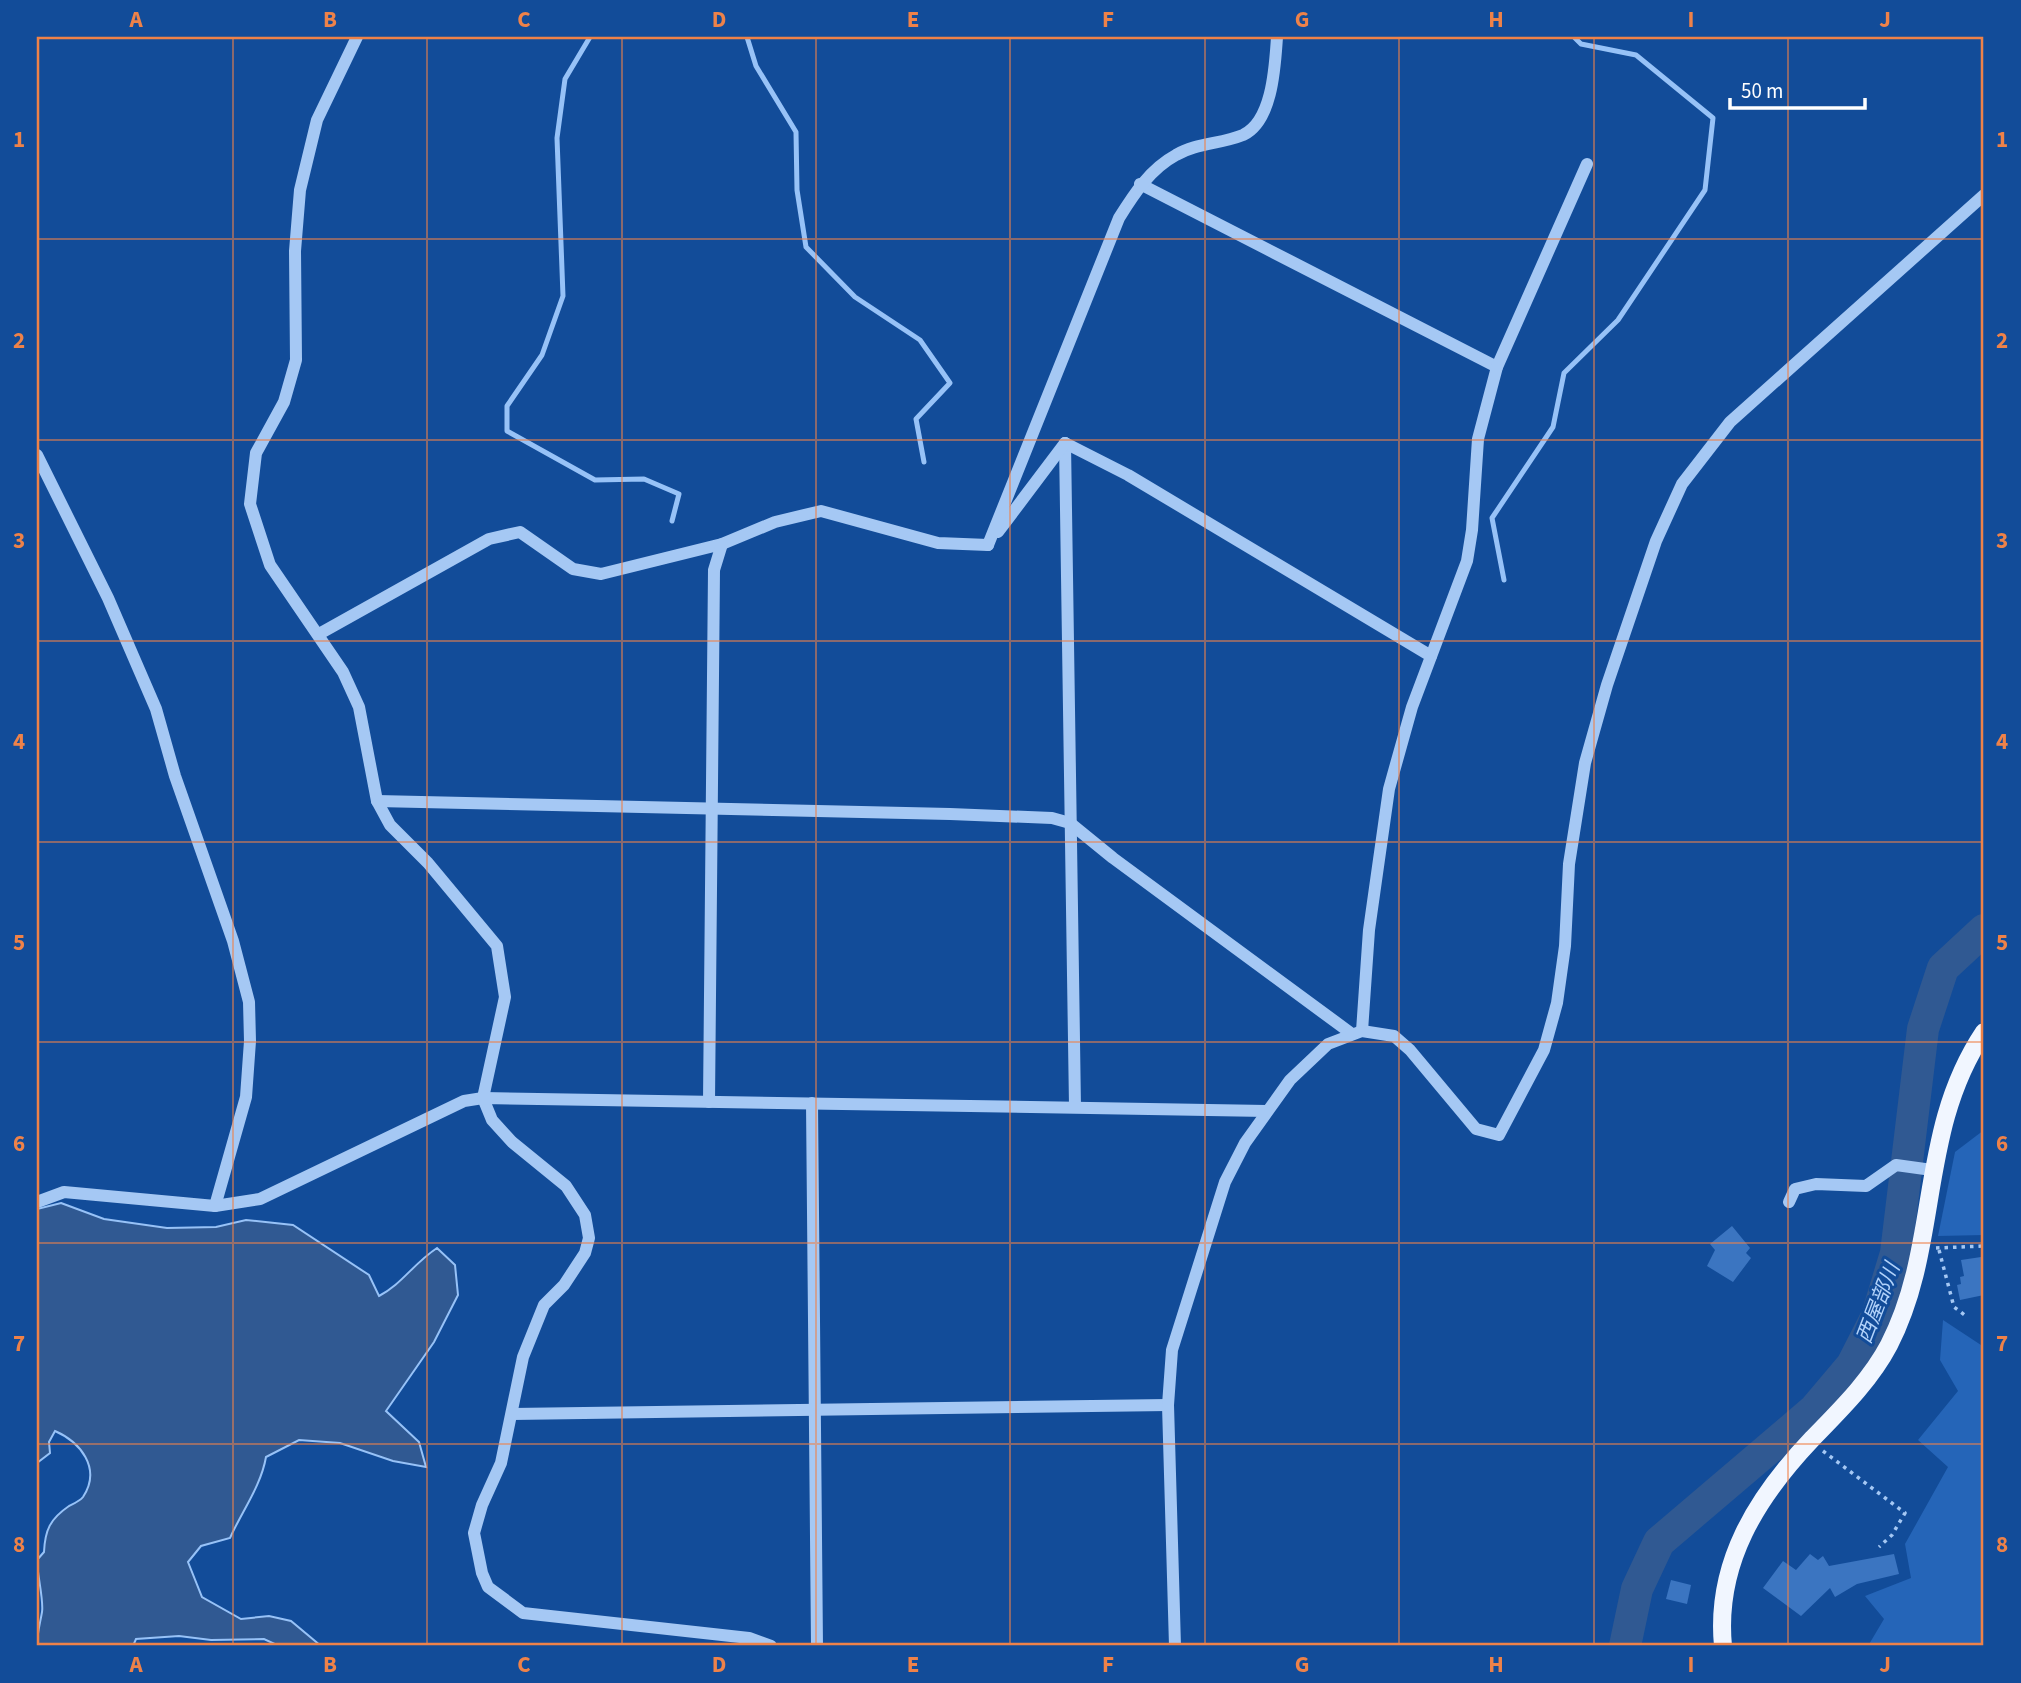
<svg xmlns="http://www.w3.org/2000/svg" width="2021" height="1683" font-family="'Source Sans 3','Noto Sans JP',sans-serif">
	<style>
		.green { fill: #2565b8 }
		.water { fill: #305992; stroke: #97c2f7; stroke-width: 2 }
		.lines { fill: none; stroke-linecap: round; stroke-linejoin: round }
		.stream { stroke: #97c2f7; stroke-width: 5 }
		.river { stroke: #305992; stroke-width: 32 }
		.building { fill: #3b75c1 }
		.path { stroke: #a5c8f4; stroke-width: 3.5; stroke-dasharray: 3.5 5; stroke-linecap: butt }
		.minor { stroke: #a5c8f4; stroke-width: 12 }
		.major { stroke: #f1f6ff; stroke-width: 18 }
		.grid { fill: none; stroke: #ee8249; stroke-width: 2; stroke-opacity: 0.55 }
		.labels { text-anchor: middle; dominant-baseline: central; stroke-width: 6; stroke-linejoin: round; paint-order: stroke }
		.water-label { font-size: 21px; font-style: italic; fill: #b1d2fa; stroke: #124c99 }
		.neatline { fill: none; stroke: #ee8249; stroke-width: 2.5 }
		.grid-label { font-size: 23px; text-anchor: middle; font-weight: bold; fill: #ee8249 }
	</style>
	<rect width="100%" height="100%" fill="#124c99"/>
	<!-- green -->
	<g class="green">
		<path d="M1984,1130V1235L1938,1236L1955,1152Z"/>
		<path d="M1943,1320L1984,1347V1646H1868L1884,1619L1865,1596L1911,1578L1905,1544L1948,1467L1918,1440L1958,1391L1940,1360Z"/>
	</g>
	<!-- water -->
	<path class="water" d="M61,1203L104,1219L167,1228L216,1227L246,1220L293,1225L369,1275L379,1296C402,1284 413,1264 437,1248L455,1265L458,1295L434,1342L386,1411L419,1442L426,1467L393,1461L340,1443L299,1440L266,1457C261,1486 242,1511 230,1538L201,1546L188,1562L202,1597L241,1619L269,1616L291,1621L321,1646H279L264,1639L211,1640L179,1636L136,1639L133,1646H37C37,1633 40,1624 42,1612C44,1601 37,1574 37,1560L44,1552C45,1530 50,1519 69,1506C73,1504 80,1501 83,1497C102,1468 80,1442 55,1431L49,1442L50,1453L37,1463V1209Z"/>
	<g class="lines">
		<!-- stream -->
		<g class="stream">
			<path d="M590,37L565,79L557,138L563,296L542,355L507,406V431L595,480L644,479L679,494L672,521"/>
			<path d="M747,37L756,66L796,132L797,190L806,247L855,297L920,340L950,383L916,419L924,462"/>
			<path d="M1504,580L1492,518L1553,427L1564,373L1618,320L1705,190L1713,118L1636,55L1581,44L1574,37"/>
		</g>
		<!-- river -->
		<path class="river" d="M1625,1646L1637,1589L1659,1542L1814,1410L1852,1365L1877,1316L1896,1253L1923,1029L1943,968L1984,930"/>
	</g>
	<!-- building -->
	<g class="building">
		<path d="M1732,1226L1750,1248L1746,1253L1751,1258L1733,1282L1707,1266L1715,1250L1710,1244Z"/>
		<path d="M1981,1257L1984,1295L1960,1300L1957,1285L1961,1284L1960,1277L1964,1276L1961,1260Z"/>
		<path d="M1810,1554L1818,1560L1823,1556L1829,1566L1894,1554L1899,1574L1857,1584L1835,1597L1830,1588L1801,1616L1763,1588L1783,1561L1796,1570Z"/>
		<path d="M1671,1580L1691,1585L1687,1604L1666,1599Z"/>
	</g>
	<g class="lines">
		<!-- path -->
		<g class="path">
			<path d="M1936,1248L1984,1246"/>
			<path d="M1939,1250L1954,1307L1966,1316"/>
			<path d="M1823,1451L1905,1513L1892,1535L1879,1547"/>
		</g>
		<!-- minor -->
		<g class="minor">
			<path d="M357,37L317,120L300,190L295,251L296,360L284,402L256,453L250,504L270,565L343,672L359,707L377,801L390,825L428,863L497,946L505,997L483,1098L492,1120L512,1142L566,1186L585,1215L589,1238L585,1253L564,1285L544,1305L523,1357L501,1463L482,1505L474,1533L482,1573L488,1587L523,1613L749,1638L771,1646"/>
			<path d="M1140,184L1497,367"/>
			<path d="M1065,443L1075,1107"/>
			<path d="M1065,443L1128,475L1431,656"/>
			<path d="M37,455L108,598L156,709L175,776L233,941L249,1002L250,1041L246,1097L215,1206"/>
			<path d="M998,532L1065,443"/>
			<path d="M988,545L1119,218C1134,194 1150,169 1176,155C1196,143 1221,144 1243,135C1273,121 1275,65 1277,37"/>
			<path d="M319,634L489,539L520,532L573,569L601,574L722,544L775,522L821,511L938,543L988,545"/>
			<path d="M377,801L950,814L1052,818L1070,823L1113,858L1352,1034"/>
			<path d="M1362,1031L1369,930L1389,789L1412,707L1467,561L1472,530L1478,439L1497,367L1587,164"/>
			<path d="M709,1102L714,570L722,544"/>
			<path d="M812,1103L817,1646"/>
			<path d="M37,1202L64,1192L215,1206L260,1199L464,1101L483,1098L1267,1111"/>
			<path d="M1789,1202L1795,1189L1816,1184L1866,1186L1896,1165L1932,1170"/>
			<path d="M512,1414L1168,1405"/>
			<path d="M1175,1646L1168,1405L1172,1350L1225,1182L1245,1143L1290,1080L1328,1044L1362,1031L1394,1036L1410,1050L1476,1129L1499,1135L1544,1050L1557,1003L1565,946L1569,864L1585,763L1607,685L1656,541L1682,484L1730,422L1984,195"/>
		</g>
		<!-- major -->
		<path class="major" d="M1723,1646C1715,1563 1757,1497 1812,1439C1840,1410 1870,1381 1889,1345C1941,1244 1917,1132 1984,1032"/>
	</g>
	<!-- grid -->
	<path class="grid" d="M233,37V1646M427,37V1646M622,37V1646M816,37V1646M1010,37V1646M1205,37V1646M1399,37V1646M1594,37V1646M1788,37V1646M37,239H1984M37,440H1984M37,641H1984M37,842H1984M37,1042H1984M37,1243H1984M37,1444H1984"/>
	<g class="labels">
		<!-- water labels -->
		<g class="water-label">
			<text transform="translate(1878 1303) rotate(-69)">西屋部川</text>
		</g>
	</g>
	<!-- border -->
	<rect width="2021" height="1683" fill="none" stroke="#124c99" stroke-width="77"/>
	<!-- scale -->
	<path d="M1730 98v10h135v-10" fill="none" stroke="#ffffff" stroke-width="3.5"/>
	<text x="1741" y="98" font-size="21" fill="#ffffff" stroke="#124c99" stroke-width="5" paint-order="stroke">50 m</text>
	<rect x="38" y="38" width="1944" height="1606" class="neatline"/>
	<g class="grid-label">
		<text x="136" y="27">A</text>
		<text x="330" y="27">B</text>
		<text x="524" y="27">C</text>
		<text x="719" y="27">D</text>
		<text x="913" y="27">E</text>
		<text x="1108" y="27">F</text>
		<text x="1302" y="27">G</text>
		<text x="1496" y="27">H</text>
		<text x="1691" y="27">I</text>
		<text x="1885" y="27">J</text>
		<text x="19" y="147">1</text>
		<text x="2002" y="147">1</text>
		<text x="19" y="348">2</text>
		<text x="2002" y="348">2</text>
		<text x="19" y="548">3</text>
		<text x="2002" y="548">3</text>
		<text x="19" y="749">4</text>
		<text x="2002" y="749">4</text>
		<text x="19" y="950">5</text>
		<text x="2002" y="950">5</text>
		<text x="19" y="1151">6</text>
		<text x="2002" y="1151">6</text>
		<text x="19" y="1351">7</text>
		<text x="2002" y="1351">7</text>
		<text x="19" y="1552">8</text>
		<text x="2002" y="1552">8</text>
		<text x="136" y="1672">A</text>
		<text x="330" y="1672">B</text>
		<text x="524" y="1672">C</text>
		<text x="719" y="1672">D</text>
		<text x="913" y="1672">E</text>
		<text x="1108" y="1672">F</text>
		<text x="1302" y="1672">G</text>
		<text x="1496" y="1672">H</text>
		<text x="1691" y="1672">I</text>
		<text x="1885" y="1672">J</text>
	</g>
</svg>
